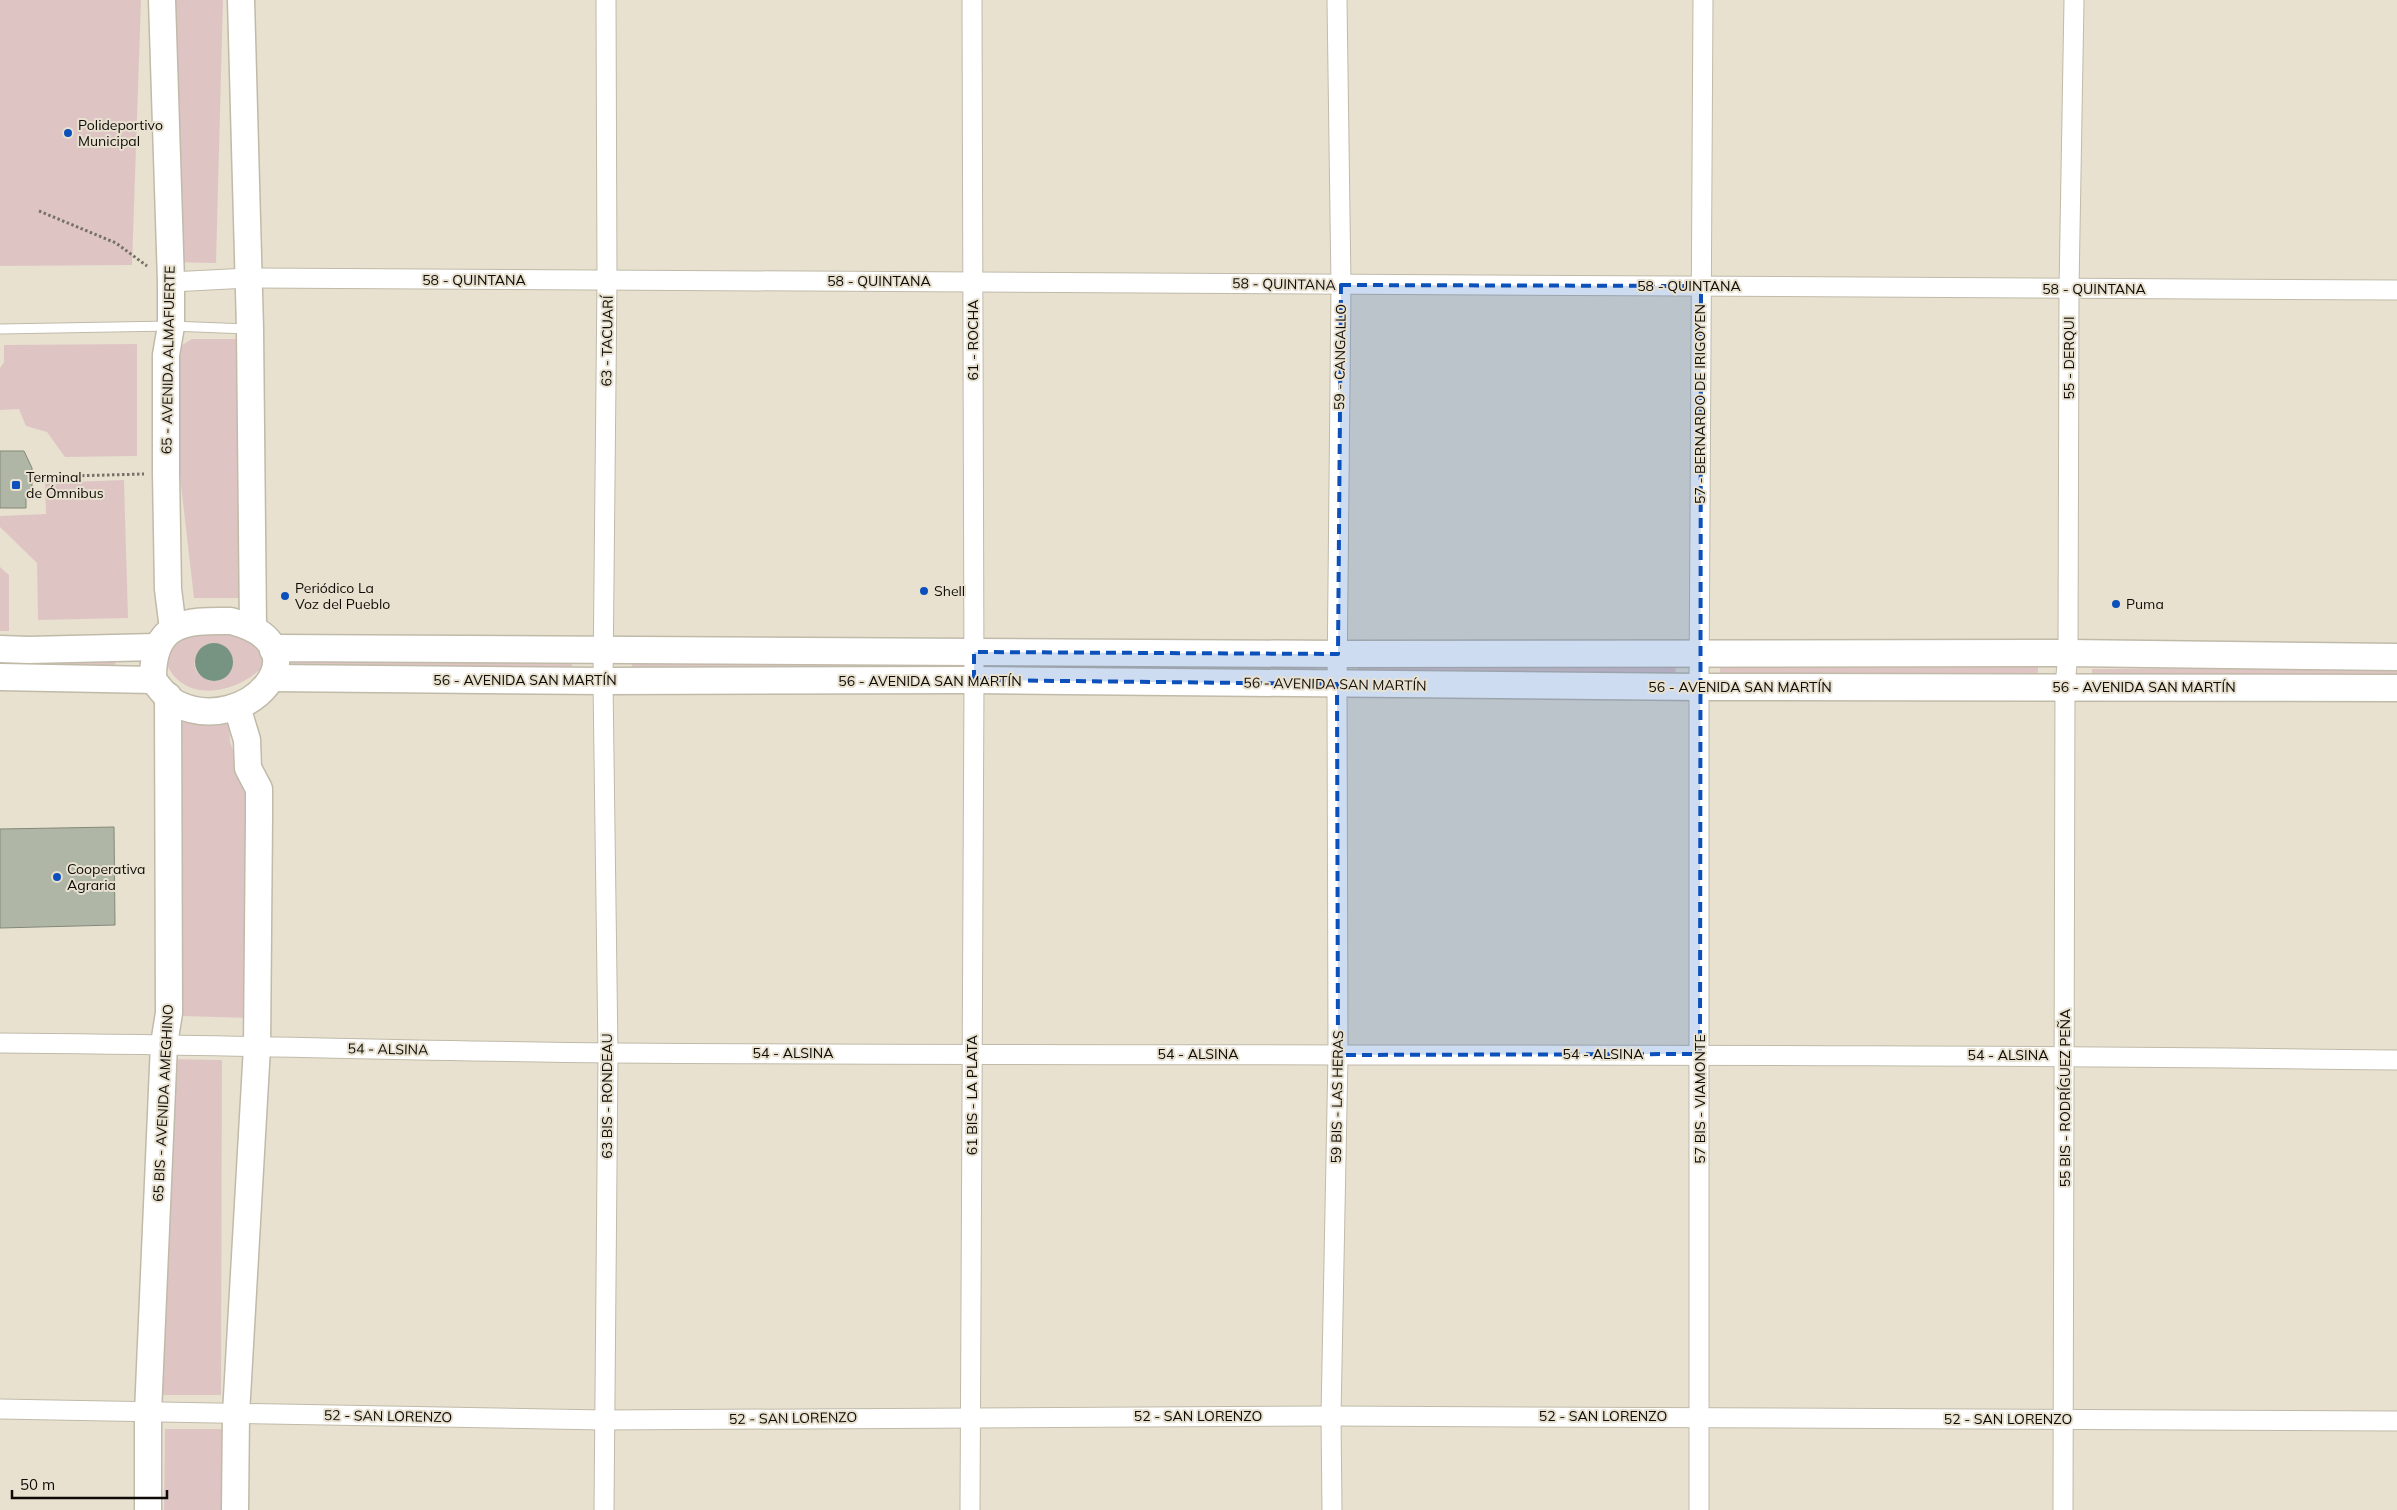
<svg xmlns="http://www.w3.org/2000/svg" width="2397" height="1510" font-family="Mulish,sans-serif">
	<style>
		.green { fill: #dec5c4; fill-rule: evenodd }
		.water { fill: #779482 }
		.building { fill: #b0b6a6; stroke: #838979 }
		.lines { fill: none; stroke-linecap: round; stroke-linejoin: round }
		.service-casing { stroke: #c0baa9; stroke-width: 11 }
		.minor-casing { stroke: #c0baa9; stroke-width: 21 }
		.secondary-casing { stroke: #c0baa9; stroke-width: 29 }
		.path { stroke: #767166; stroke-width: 3; stroke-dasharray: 2.5 2.5; stroke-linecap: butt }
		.service { stroke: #fff; stroke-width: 9 }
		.minor { stroke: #fff; stroke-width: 19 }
		.secondary { stroke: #fff; stroke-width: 26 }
		.marked { fill: #0c50bb; fill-opacity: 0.2; stroke: #0c50bb; stroke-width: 4; stroke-dasharray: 10 6; stroke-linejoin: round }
		.poi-dot { fill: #0c50bb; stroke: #e8e1d0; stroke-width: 2 }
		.labels { text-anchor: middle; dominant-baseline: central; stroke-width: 4; stroke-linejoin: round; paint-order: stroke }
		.poi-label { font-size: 14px; fill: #0e0b06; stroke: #e8e1d0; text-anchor: start }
		.street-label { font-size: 14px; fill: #0e0b06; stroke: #e8e1d0 }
	</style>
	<rect width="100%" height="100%" fill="#e8e1d0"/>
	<!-- green -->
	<g class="green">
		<path d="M0,0H141L132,265L0,266Z"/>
		<path d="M172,0H223L216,263L165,262Z"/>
		<path d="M192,339H242L244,598H194L166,355Z"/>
		<path d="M137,344V456L65,457L47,432L26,426L19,409L0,410V368L4,362V345Z"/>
		<path d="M124,480L128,618L38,620L37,563L0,527V516L46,514L45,483Z"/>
		<path d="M0,567L9,575V631H0Z"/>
		<path d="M223,630L260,646L264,665C240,693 186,705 167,665C165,660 165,655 168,650C169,648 174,645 177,643C180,640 184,635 189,634C199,630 213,631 223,630ZM211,643C247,644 230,697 201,676C187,665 198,647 211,643Z"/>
		<path d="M0,657L116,658L115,666L0,665Z"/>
		<path d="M288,659L572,660V669L288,667Z"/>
		<path d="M999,661L1317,664V673L999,670Z"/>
		<path d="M950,662V670L632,672V663Z"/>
		<path d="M1358,666H1676L1675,675L1358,674Z"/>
		<path d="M2038,667V675L1720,677V668Z"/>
		<path d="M2397,668V676L2092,678V669Z"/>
		<path d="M229,710L230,742L251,798L249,1018L182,1016V720L186,711Z"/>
		<path d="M164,1059L222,1060L221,1395H162Z"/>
		<path d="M165,1429H223V1510H164Z"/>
	</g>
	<!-- water -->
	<circle class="water" cx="214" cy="662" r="19"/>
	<!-- building -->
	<g class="building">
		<path d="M0,451H24L32,468V492L26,493V508H0Z"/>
		<path d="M114,827L115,925L0,928V829Z"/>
	</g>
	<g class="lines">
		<defs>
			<path id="service" d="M0,329L171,326L247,329"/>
			<g id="minor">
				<path d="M171,282L248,278L2397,290"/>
				<path d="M0,1043C205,1044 409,1051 614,1053C1209,1057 1803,1052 2397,1060"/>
				<path d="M0,1409L604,1420L1331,1416L2397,1421"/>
				<path d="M604,1510L608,1053L603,681L607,281L606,0"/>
				<path d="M970,1510L974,680L972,0"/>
				<path d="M1332,1510L1331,1416L1338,1055L1337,684L1341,285L1337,0"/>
				<path d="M1699,1510V687L1703,0"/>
				<path d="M2063,1510L2065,686L2068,653L2069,290L2074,0"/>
			</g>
			<g id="secondary">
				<path d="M162,0L171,282V326L166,355V473L168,589L173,629"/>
				<path d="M241,0L250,329L253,628"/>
				<path d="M231,621C329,646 247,738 177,704C168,700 159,687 153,680C152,623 183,620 231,621Z"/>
				<path d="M0,649L29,650L156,647"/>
				<path d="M273,650L275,648L1338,654L2068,653L2397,657"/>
				<path d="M0,677L153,680"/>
				<path d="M272,678L603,681L974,680L1699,687L2397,688"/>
				<path d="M148,1510V1413L164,1044L169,1013L168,696"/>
				<path d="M235,1510L236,1414L257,1047L259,818V789L248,768L247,740L237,707"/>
			</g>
		</defs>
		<!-- service casing -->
		<use href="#service" class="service-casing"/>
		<!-- minor casing -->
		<use href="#minor" class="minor-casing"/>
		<!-- secondary casing -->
		<use href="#secondary" class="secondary-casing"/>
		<!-- path -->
		<g class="path">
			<path d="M39,211L116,243L147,266"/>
			<path d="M32,477L144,474"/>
		</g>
		<!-- service -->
		<use href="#service" class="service"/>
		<!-- minor -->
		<use href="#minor" class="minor"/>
		<!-- secondary -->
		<use href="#secondary" class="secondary"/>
	</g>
	<!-- marked area -->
	<path class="marked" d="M1341,285L1701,286L1700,1054L1338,1055L1337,684L974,680V652L1338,654Z"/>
	<!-- markers -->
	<g class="poi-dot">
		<circle cx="68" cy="133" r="5"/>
		<rect x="11" y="480" width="10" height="10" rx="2.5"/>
		<circle cx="924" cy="591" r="5"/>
		<circle cx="285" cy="596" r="5"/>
		<circle cx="2116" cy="604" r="5"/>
		<circle cx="57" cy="877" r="5"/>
	</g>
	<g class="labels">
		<!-- poi labels -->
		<g class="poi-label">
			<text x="78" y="125">Polideportivo<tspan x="78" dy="16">Municipal</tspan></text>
			<text x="26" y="477">Terminal<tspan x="26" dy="16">de Ómnibus</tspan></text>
			<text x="295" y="588">Periódico La<tspan x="295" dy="16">Voz del Pueblo</tspan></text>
			<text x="934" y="591">Shell</text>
			<text x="2126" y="604">Puma</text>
			<text x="67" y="869">Cooperativa<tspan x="67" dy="16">Agraria</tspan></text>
		</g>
		<!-- street labels -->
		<g class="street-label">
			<text x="474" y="280">58 - QUINTANA</text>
			<text x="879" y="281">58 - QUINTANA</text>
			<text transform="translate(1284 284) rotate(1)">58 - QUINTANA</text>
			<text x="1689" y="286">58 - QUINTANA</text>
			<text x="2094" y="289">58 - QUINTANA</text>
			<text transform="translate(973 340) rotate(-90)">61 - ROCHA</text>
			<text transform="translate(607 341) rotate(-89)">63 - TACUARÍ</text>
			<text transform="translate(1340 357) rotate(-89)">59 - CANGALLO</text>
			<text transform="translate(2069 358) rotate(-90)">55 - DERQUI</text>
			<text transform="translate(168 360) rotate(-89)">65 - AVENIDA ALMAFUERTE</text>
			<text transform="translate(1700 404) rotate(-90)">57 - BERNARDO DE IRIGOYEN</text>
			<text x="525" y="680">56 - AVENIDA SAN MARTÍN</text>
			<text x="930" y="681">56 - AVENIDA SAN MARTÍN</text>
			<text transform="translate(1335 684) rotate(1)">56 - AVENIDA SAN MARTÍN</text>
			<text x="1740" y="687">56 - AVENIDA SAN MARTÍN</text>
			<text x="2144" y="687">56 - AVENIDA SAN MARTÍN</text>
			<text transform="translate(388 1049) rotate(1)">54 - ALSINA</text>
			<text x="793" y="1053">54 - ALSINA</text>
			<text x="1198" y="1054">54 - ALSINA</text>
			<text x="1603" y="1054">54 - ALSINA</text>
			<text x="2008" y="1055">54 - ALSINA</text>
			<text transform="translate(972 1095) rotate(-90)">61 BIS - LA PLATA</text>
			<text transform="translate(607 1096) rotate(-90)">63 BIS - RONDEAU</text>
			<text transform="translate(1337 1097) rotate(-89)">59 BIS - LAS HERAS</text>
			<text transform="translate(2065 1098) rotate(-90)">55 BIS - RODRÍGUEZ PEÑA</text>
			<text transform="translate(1700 1099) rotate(-90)">57 BIS - VIAMONTE</text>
			<text transform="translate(163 1103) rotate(-87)">65 BIS - AVENIDA AMEGHINO</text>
			<text transform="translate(388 1416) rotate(1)">52 - SAN LORENZO</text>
			<text x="1198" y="1416">52 - SAN LORENZO</text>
			<text x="1603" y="1416">52 - SAN LORENZO</text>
			<text transform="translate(793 1418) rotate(-1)">52 - SAN LORENZO</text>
			<text x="2008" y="1419">52 - SAN LORENZO</text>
		</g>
	</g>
	<!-- scale -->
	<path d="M12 1490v8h155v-8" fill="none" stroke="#0e0b06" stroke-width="2.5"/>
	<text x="20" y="1490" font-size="15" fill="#0e0b06" stroke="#e8e1d0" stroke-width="4" paint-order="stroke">50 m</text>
</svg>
